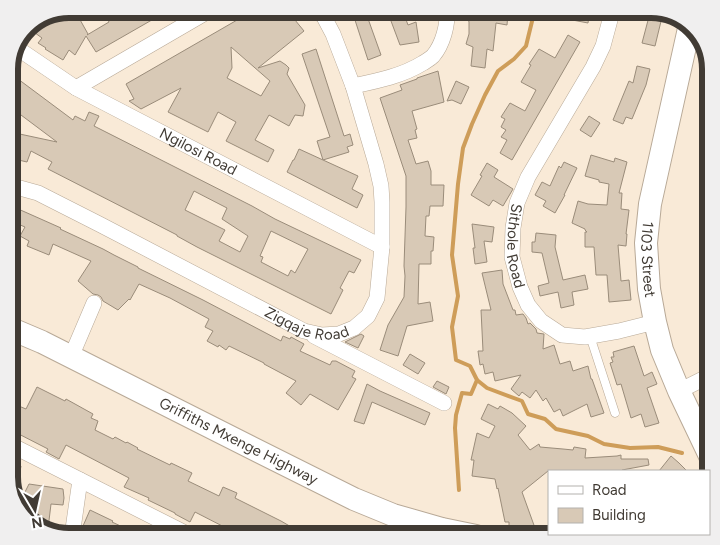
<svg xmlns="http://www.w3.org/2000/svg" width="720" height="545" font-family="Figtree,sans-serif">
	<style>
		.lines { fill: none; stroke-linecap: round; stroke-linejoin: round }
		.stream { stroke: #ce9d59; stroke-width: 4 }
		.building { fill: #d8c9b6; stroke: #9a8c7a; fill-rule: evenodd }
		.lane-casing { stroke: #b8a997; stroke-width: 9 }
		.street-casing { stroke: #b8a997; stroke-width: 16 }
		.secondary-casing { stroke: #b8a997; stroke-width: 24 }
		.lane { stroke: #fff; stroke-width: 8 }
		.street { stroke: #fff; stroke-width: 15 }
		.secondary { stroke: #fff; stroke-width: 22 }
		.labels { text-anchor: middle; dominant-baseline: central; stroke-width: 4; stroke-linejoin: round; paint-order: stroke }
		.street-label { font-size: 15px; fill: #413b34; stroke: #fff }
		.rim { fill: none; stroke: #413b34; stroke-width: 6 }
	</style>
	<rect width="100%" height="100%" fill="#f9ead7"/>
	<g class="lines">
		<!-- stream -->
		<g class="stream">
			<path d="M477,380L487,388L522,401L528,414L545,419L556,429L588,436L604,444L630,448L658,447L682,453"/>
			<path d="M459,490L455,428L456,415L462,393L471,394L477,380L470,366L456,360L452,327L458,296L452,255L458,184L463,148L472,124L485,95L498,71L514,59L526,46L535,9"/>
		</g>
	</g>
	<!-- building -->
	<g class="building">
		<path d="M68,9H74L88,34L87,35L109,22L103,9H171L96,52L86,36L75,55L69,50L63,60L45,49L46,48L38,43L42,38L27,27L29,24Z"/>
		<path d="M249,9H286L304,31L258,68L280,61L286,65L289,68L287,74L305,105L303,116L295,115L289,126L269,115L255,140L274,150L268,162L226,141L236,122L218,112L208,132L168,112L181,88L141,109L129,101L134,99L126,84L251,12ZM231,47L270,81L261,96L227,78L232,68Z"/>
		<path d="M399,9H402L408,25L416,22L419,42L400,45L388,13Z"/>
		<path d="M465,9L508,13L507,25L496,23L493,51L487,49L485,68L471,66L473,47L466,44L469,34V22Z"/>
		<path d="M541,9H590L588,23L541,14Z"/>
		<path d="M651,9L663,13L655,46L642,43Z"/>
		<path d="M366,13L381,55L368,60L354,17Z"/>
		<path d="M568,35L580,42L512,160L500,153L507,140L501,137L506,130L501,127L505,119L501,117L510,103L525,111L536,90L521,82L531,65L529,64L539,49L555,58Z"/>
		<path d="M316,49L344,136L350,134L353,145L347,147L349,152L323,160L317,141L330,137L302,54Z"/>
		<path d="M637,66L650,69L646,85L632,119L626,117L623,124L613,120L629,81L633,83Z"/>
		<path d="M438,71L444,102L412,111L417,129L415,130L417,138L408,140L416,164L428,161L431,171V185H444L443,206H430L429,216H426L425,236L434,237L433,251H431V264H419L418,304L430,302L433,321L407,326L398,356L380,350L388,325L404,297L405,276L404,266L406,207V176L380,98L402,90L400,85L417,79V78Z"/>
		<path d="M18,79L73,120L75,116L85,121L89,112L99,116L94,126L252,206L275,219L361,260L354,273L349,271L340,288L343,290L331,314L197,247L177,236V235L48,169L52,162L31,151L27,162L10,158L15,133L57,142L9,106V91ZM194,191L227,208L222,219L248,236L240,252L219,241L225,230L185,210ZM271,231L308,249L295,273L291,270L288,276L261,262L263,257L260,256Z"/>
		<path d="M456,81L469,87L461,104L452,100L447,101Z"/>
		<path d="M589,116L600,123L591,137L580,130Z"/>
		<path d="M299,149L358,176L352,189L363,195L357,208L287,172L293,160H294Z"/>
		<path d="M591,155L614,162L615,158L627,162L619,193H622L621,209L629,210L626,234H627L626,246L618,245L621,281L629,280L631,300L609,302L607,275H596L594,247H585V232H587L585,230V229L572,223L578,201L588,204L607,205L609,184L599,182V180L585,176Z"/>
		<path d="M564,162L577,168L564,195H565L555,213L543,206L546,201L535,195L542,182L550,186L559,166L561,168Z"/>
		<path d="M487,163L498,170L494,177L513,189L503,206L493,200L489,206L471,195L482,176L480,175Z"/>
		<path d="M16,208L61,228L60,229L103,249L114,255L138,267V268L203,300L281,341L283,336L290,339L291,337L304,344L300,351L330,365L332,361H336L355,371L352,377L356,379L338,410L310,394L301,405L286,393L296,381L264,364V363L229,346L226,350L219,345L218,347L207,341L213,331L205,327L209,319L170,298L139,284L130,300L129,299L118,310L103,301L101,297L98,295L93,294L78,281L91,261L53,244L49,255L27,246L29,241L20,236L25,227L11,221Z"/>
		<path d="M472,224L494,227L492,242L484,241L487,262L475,264L473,248H475Z"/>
		<path d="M536,233L556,235L555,247L563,280L585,275L588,289L572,292L574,305L561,308L558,292L540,296L538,286L549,283L542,253L532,252V242H535Z"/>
		<path d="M502,270L503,284L513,310H515L516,315L523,314L526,318L528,324L530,323L536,329L537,333L544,334L543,349L554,345L560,364L570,361L573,371L588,366L591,379H592L604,413L591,417L587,404L563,416L560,409L554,412L546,398L543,401L536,390L530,398L522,392L519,396L511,389L521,375L495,381L493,372L485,374L483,364L480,365L478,351H483L481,310H491L482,273Z"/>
		<path d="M361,334L364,336L358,348L345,342Z"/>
		<path d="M634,346L644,376L652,372L657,384L647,388L659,423L645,427L641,414L631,418L621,384L617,385L610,363L613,362L611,357H614L613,352Z"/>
		<path d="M410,354L425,363L418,374L403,365Z"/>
		<path d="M437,381L449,387L446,394L433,387Z"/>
		<path d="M367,384L380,391L430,413L425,425L372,402L364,424L354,421Z"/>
		<path d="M37,387L65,401L66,399L93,414L91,418L98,421L95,430L113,439L115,437L126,443L127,442L138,448L137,449L170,465L171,463L192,473L188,481L219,496L223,487L237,493L235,498L281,521L293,528L288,536H229L232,531L195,512L190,522L175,514V513L148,500L149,498L124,487L129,478L66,445L59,459L46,452L48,449L9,429V402L26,409Z"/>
		<path d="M488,404L498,409L500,406L512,413L526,426L518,435L530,450L539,444L540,447L563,449L573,450L574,447L586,449L585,458L617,456L621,455V459H648L649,465L622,470L621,471H548L522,492L535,528L509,526V522H505L498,488L497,489L495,479L472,476L474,460H471L477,433L489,438L495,426L481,419Z"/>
		<path d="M671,456L679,463L687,471H659Z"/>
		<path d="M9,464L21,466L16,493L9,480Z"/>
		<path d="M29,484L63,489L64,498L63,505L51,504L48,529L32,524L20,502Z"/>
		<path d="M90,510L113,521L112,522L142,536H83L86,529L83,528V526Z"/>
	</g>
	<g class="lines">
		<defs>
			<path id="lane" d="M590,336L615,413"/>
			<g id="street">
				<path id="s1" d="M613,9L603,46L593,67L528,177L517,203L513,228L512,257L520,287L528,305L541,321L562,335L585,337L619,331L655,322"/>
				<path id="s2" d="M17,48L76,88L382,247"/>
				<path d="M353,86C377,81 402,76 423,63C426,61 430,59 433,56C443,44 448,25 447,9"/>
				<path d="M76,88L212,9"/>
				<path id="s3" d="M9,185L38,193L101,225L304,331L322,335L339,334L354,328L368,316L377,298L382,247V202L381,186L376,164L353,86L333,34L324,17L316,9"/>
				<path d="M314,336L444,403"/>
				<path d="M71,357L94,303"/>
				<path d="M679,391L711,375"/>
				<path d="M9,444L191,536"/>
				<path d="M72,536L80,480"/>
			</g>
			<g id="secondary">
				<path id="s4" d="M690,24L650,204L646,243L649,289L655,322L662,350L679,391L711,458"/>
				<path id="s5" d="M9,328L42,342L252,448L354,499L393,515L442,529L476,536"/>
				<path d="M616,536L630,534"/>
			</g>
		</defs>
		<!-- lane casing -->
		<use href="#lane" class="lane-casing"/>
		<!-- street casing -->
		<use href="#street" class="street-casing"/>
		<!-- secondary casing -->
		<use href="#secondary" class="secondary-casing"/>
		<!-- lane -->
		<use href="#lane" class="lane"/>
		<!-- street -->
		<use href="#street" class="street"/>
		<!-- secondary -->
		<use href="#secondary" class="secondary"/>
	</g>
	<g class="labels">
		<!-- street labels -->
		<g class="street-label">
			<text stroke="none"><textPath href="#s2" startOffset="209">Ngilosi Road</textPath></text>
			<text stroke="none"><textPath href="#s1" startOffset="261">Sithole Road</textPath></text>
			<text stroke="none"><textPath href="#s4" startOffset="240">1103 Street</textPath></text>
			<text stroke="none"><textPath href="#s3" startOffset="331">Zigqaje Road</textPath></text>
			<text stroke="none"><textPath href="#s5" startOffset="256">Griffiths Mxenge Highway</textPath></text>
		</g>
	</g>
	<!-- crop -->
	<path d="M0 0H720V545H0ZM69 18H651A51 51 0 0 1 702 69V477A51 51 0 0 1 651 528H69A51 51 0 0 1 18 477V69A51 51 0 0 1 69 18Z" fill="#f0efef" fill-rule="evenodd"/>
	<path class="rim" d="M69 18H651A51 51 0 0 1 702 69V477A51 51 0 0 1 651 528H69A51 51 0 0 1 18 477V69A51 51 0 0 1 69 18Z"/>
	<!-- legend -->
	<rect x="548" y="470" width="162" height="65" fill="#ffffff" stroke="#b3b1ae"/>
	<rect x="558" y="486" width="25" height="8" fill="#ffffff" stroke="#b3b1ae"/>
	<text x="592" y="495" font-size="15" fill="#413b34">Road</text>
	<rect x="558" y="508" width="25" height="15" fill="#d8c9b6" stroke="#b3b1ae"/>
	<text x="592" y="520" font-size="15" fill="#413b34">Building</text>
	<!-- north arrow -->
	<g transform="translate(35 510) rotate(171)" stroke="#ffffff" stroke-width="4" paint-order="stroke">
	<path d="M0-4L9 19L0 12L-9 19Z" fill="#413b34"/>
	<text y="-8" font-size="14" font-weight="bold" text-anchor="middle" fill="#413b34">N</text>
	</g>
</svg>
